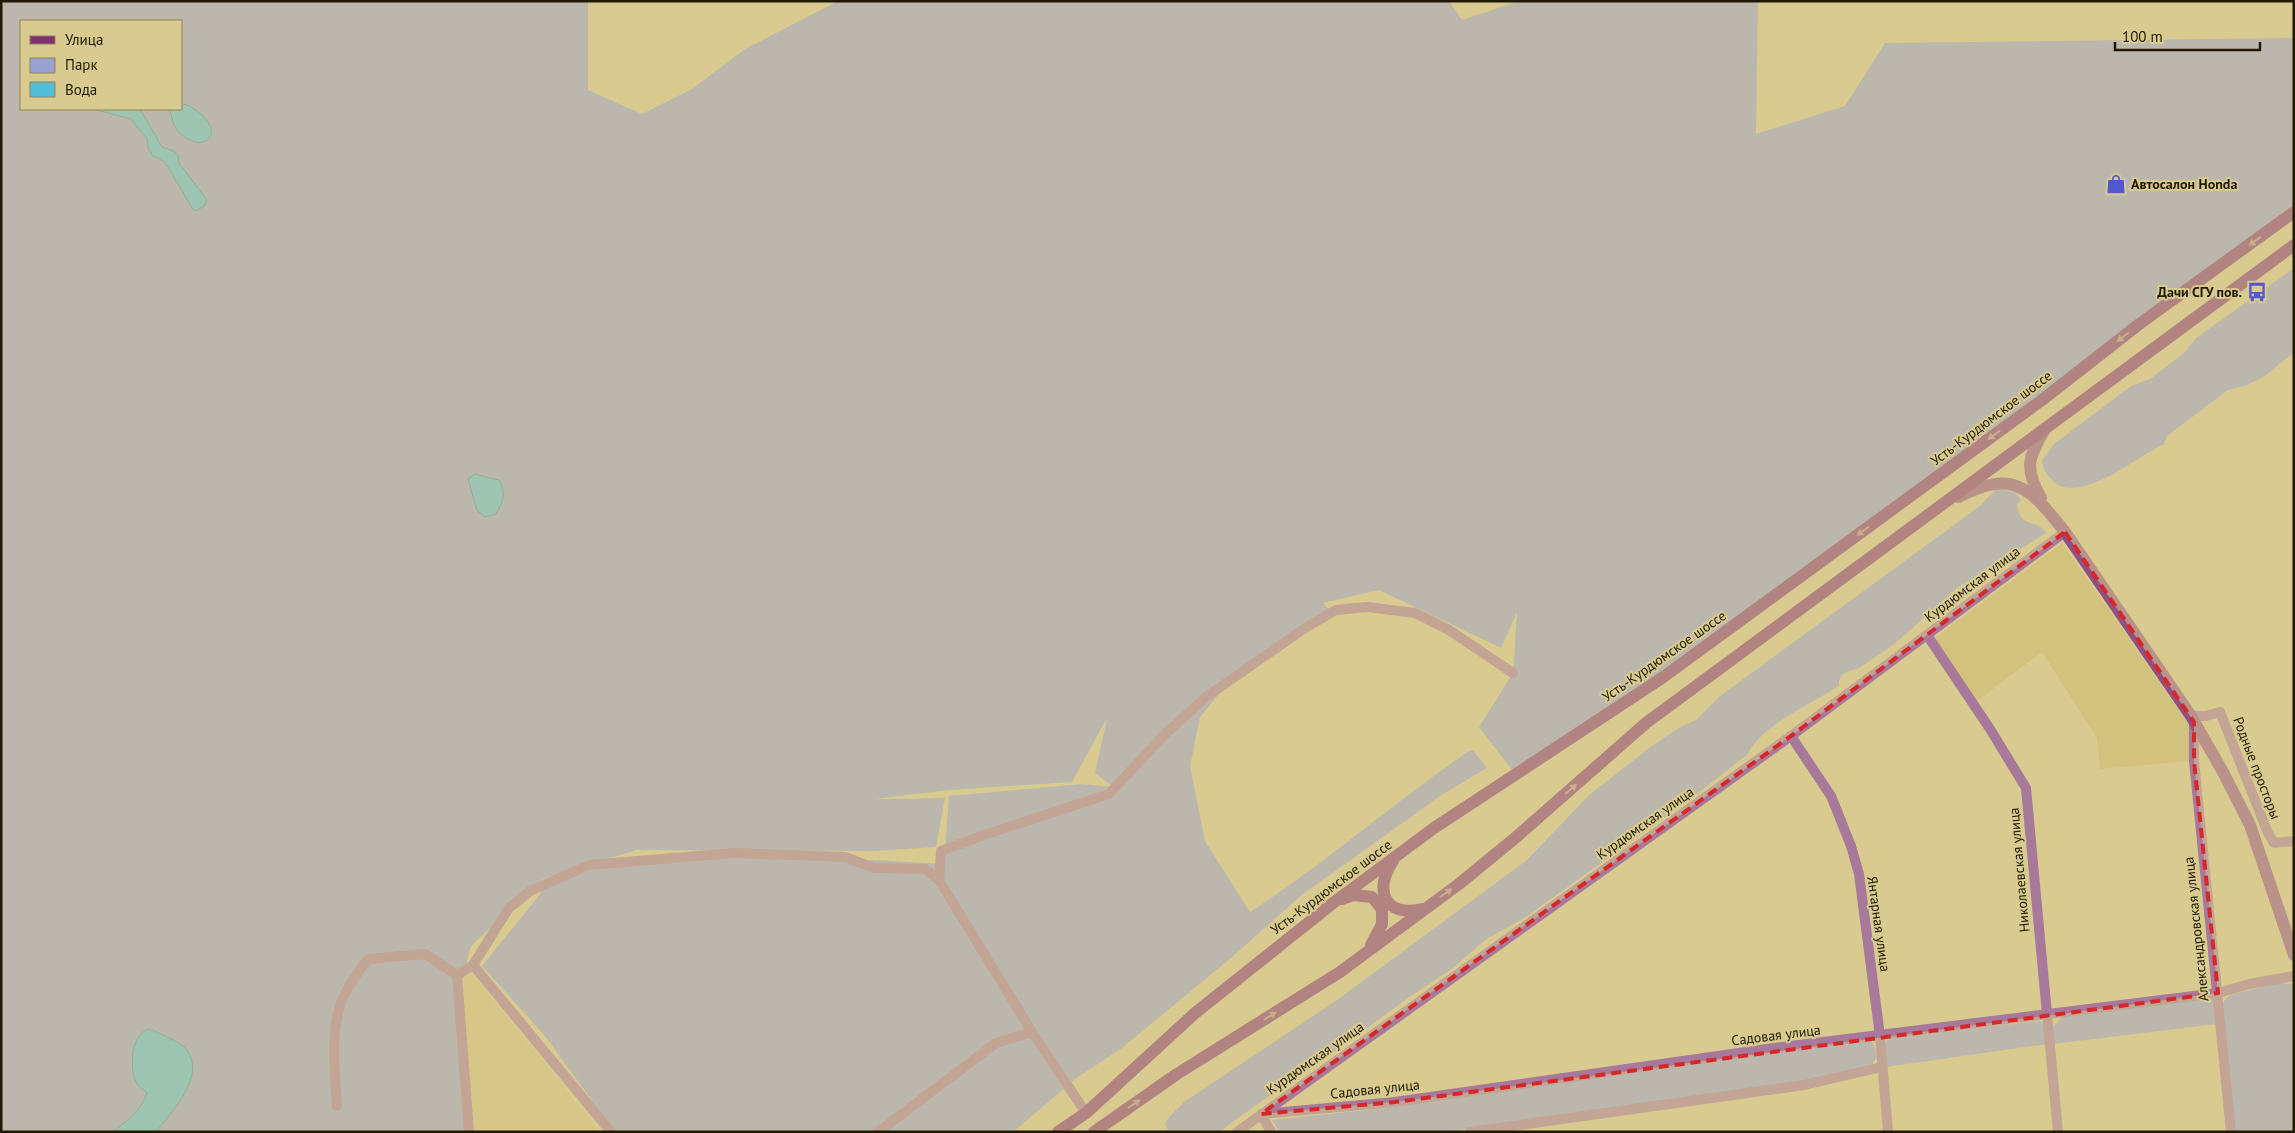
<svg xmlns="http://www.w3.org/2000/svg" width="2295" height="1133" font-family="'PT Sans',sans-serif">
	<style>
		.built { fill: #d2c27d }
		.green { fill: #99a1d1; fill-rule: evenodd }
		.water { fill: #53bcd7; stroke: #438b97 }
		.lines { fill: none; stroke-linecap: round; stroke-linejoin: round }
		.street { stroke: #a7799a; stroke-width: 10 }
		.secondary { stroke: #925082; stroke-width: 12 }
		.primary { stroke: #822f70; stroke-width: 12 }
		.oneway { fill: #b68d83 }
		.marked { fill: none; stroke: #d62828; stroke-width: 4; stroke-dasharray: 10 6; stroke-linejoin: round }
		.labels { text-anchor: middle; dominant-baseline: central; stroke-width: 4; stroke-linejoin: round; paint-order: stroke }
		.poi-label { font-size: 14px; font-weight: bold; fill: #1f1902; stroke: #d9cb8f; text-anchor: start }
		.street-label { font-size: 14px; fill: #1f1902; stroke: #d9cb8f }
	</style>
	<rect width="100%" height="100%" fill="#d9cb8f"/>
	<!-- built -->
	<g class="built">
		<path d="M2062,543L2189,725L2191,761L2100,769L2097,738L2042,652L1977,701L1934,639Z"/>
		<path d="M471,973L600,1132H471L460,977Z"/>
	</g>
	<!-- green -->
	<g class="green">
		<path d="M1,1H588V90L642,114L692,89L745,49L838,1H1449L1462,20L1519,1H1758L1756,134L1845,106L1885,43L2294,38V212L1996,433L1516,775L1479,727L1513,673L1517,612L1501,648L1379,590L1323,603L1333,613L1229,682L1200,717L1190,766L1205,841L1250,912C1326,863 1394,802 1469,751L1473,750L1487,768L1443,794L1303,894L1231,958L1122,1048L1078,1077L1013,1132H615L545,1036L482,966L549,883L636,856L873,860L944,864L949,796L1081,784L1113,787L1095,773L1107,718L1072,782L949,790L874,799L945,798L936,847L873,851L636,850L543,879L471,946L455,1003L466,1132H156C171,1113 207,1074 186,1050C178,1039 163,1037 153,1030L137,1085L147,1093C141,1111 127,1121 112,1132H1ZM21,21H181V109H21Z"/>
		<path d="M2294,268V352L2264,377L2245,386L2228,390L2167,436L2164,444C2139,455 2077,508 2052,480C2046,473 2043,470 2042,460L2054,444L2131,386L2150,379L2185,352L2196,338Z"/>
		<path d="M1996,489L2015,492L2021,500L2017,505C2021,530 2037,518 2046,533L1957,588L1896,643L1859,668L1844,673L1839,680V686C1813,703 1760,726 1748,754L1693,797L1526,917L1485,940L1453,968L1411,996L1308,1071L1284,1085L1219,1132L1168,1131L1165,1123L1169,1117L1184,1102L1337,1000L1527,860L1589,795L1653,745L1682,726L1696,720L1720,696L1980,506Z"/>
		<path d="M2278,983L2294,984V1132H2233L2223,1002L2230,995Z"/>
		<path d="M2212,998L2214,1001L2217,1024L2053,1044V1027L2063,1017Z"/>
		<path d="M2040,1021L2045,1026L2047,1044L1886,1067L1884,1044L1889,1037Z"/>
		<path d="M1871,1041C1878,1051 1879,1058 1870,1066L1803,1081L1445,1132H1279L1272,1120L1395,1107L1774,1051Z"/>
	</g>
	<!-- water -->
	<g class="water">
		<path d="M181,104C193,104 215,123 211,135C204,151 181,138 175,127C172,122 172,115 169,109H181Z"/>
		<path d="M93,109H140L162,147L174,151L178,155L179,163L207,200L204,206L196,211L192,208L168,167L163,161L153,156L148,148L147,139L131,119Z"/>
		<path d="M475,474L499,480C506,493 504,501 496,514L485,517L477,511L468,479Z"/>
		<path d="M149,1029C159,1033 181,1042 187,1050C206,1077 172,1111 156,1132H112C127,1121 141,1111 147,1093C143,1089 138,1087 136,1082C129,1067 131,1034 149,1029Z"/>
	</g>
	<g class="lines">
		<!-- street -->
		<g class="street">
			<path d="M1927,635L1990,729L2026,788L2058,1132"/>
			<path d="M2191,716H2206L2220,712L2268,833L2274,843L2294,841"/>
			<path d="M2194,722V761L2231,1132"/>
			<path d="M1791,736L1831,796L1851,846L1859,874L1880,1036L1888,1132"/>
			<path d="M939,880L941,851L984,835L1109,794L1163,736L1206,697L1305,628L1336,610L1367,607L1415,613L1449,630L1513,673"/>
			<path d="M473,965L611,1132"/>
			<path d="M457,975L473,965L509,908L530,891L589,865L733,853L845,857L874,868L925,869L939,880L1032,1032L1086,1113"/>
			<path d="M337,1106C335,1077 331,1037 339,1009C343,994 358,972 368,959L425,954L457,975L469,1132"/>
			<path d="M878,1132L996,1043L1032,1032"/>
			<path d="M1237,1132L1791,736L2065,532"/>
			<path d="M1271,1132L1261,1114L1395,1102L1774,1048L2218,993L2249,984L2294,976"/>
			<path d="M1470,1132L1804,1085L1882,1067"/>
		</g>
		<!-- secondary -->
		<g class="secondary">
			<path d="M1959,497C2014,468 2031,489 2065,532L2191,716L2223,772L2250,825L2294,955"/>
			<path d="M2041,498C2024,468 2028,458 2045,429"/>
		</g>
		<!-- primary -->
		<g class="primary">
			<path d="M1393,861C1373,890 1385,918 1422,909"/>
			<path d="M1342,899L1353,895L1372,897L1382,909V924L1371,945"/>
			<path d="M1058,1132L1086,1113L1194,1014L1333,903L1434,828L1662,678L2042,400L2138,325L2294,212"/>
			<path d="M1094,1132L1177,1074L1340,972L1459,884L1514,839L1646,723L2294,245"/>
		</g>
	</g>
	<!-- one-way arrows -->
	<defs><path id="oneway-solid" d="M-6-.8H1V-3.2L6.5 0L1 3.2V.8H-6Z" transform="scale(1.25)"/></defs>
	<g class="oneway">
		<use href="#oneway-solid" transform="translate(2255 241) rotate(144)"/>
		<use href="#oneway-solid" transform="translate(2123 337) rotate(142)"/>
		<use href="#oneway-solid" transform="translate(1994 435) rotate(144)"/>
		<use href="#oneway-solid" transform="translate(1863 531) rotate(144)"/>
		<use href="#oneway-solid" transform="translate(1571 789) rotate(-41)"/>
		<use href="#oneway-solid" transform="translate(1446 893) rotate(-35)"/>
		<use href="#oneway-solid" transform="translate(1270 1016) rotate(-32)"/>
		<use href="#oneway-solid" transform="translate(1134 1104) rotate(-34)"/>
	</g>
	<!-- marked area -->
	<path d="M0 0H2295V1133H0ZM2065,532L2194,722V761L2218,993L1395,1102L1261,1114L1791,736Z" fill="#d9cb8f" fill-opacity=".55" fill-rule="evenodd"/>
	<path class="marked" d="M2065,532L2194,722V761L2218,993L1395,1102L1261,1114L1791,736Z"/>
	<!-- icons -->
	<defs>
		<symbol id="shop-bare" viewBox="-9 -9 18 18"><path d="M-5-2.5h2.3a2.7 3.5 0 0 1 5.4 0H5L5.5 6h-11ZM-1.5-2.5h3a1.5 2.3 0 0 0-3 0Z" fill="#5458cf" stroke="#d9cb8f" stroke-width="2.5" paint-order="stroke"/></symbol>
		<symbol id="bus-bare" viewBox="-9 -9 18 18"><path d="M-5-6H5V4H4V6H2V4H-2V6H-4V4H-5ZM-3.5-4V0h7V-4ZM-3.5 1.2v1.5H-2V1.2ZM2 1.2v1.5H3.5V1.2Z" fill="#5458cf" stroke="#d9cb8f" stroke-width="2.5" paint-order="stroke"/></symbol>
	</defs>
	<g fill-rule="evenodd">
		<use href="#shop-bare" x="2102" y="170" width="28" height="28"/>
		<use href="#bus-bare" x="2243" y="278" width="28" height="28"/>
	</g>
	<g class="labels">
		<!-- poi labels -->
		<g class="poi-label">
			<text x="2131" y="184">Автосалон Honda</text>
			<text x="2242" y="292" text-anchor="end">Дачи СГУ пов.</text>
		</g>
		<!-- street labels -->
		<g class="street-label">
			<text transform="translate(1991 418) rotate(-37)">Усть-Курдюмское шоссе</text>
			<text transform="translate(1972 584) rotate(-37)">Курдюмская улица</text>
			<text transform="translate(1664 656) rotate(-35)">Усть-Курдюмское шоссе</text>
			<text transform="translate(2257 768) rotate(69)">Родные просторы</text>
			<text transform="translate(1645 823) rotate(-35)">Курдюмская улица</text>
			<text transform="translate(2019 870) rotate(-95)">Николаевская улица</text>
			<text transform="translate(1331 887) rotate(-37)">Усть-Курдюмское шоссе</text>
			<text transform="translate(1879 924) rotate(82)">Янтарная улица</text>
			<text transform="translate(2196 929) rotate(-96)">Александровская улица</text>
			<text transform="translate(1776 1035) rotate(-7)">Садовая улица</text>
			<text transform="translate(1315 1058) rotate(-35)">Курдюмская улица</text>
			<text transform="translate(1375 1089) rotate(-6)">Садовая улица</text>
		</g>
	</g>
	<!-- border -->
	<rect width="2295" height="1133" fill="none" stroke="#1f1902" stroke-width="5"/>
	<!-- legend -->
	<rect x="20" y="20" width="162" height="90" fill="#d9cb8f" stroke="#8f8457"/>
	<rect x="30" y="36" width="25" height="8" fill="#822f70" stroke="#8f8457"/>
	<text x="65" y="45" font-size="15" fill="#1f1902">Улица</text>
	<rect x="30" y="58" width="25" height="15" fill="#99a1d1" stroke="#8f8457"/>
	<text x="65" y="70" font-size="15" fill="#1f1902">Парк</text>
	<rect x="30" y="82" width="25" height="15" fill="#53bcd7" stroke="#8f8457"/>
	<text x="65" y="95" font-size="15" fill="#1f1902">Вода</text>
	<!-- scale -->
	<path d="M2115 42v8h145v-8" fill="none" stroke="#1f1902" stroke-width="2.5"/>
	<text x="2122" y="42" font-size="15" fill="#1f1902" stroke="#d9cb8f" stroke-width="4" paint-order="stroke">100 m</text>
</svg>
